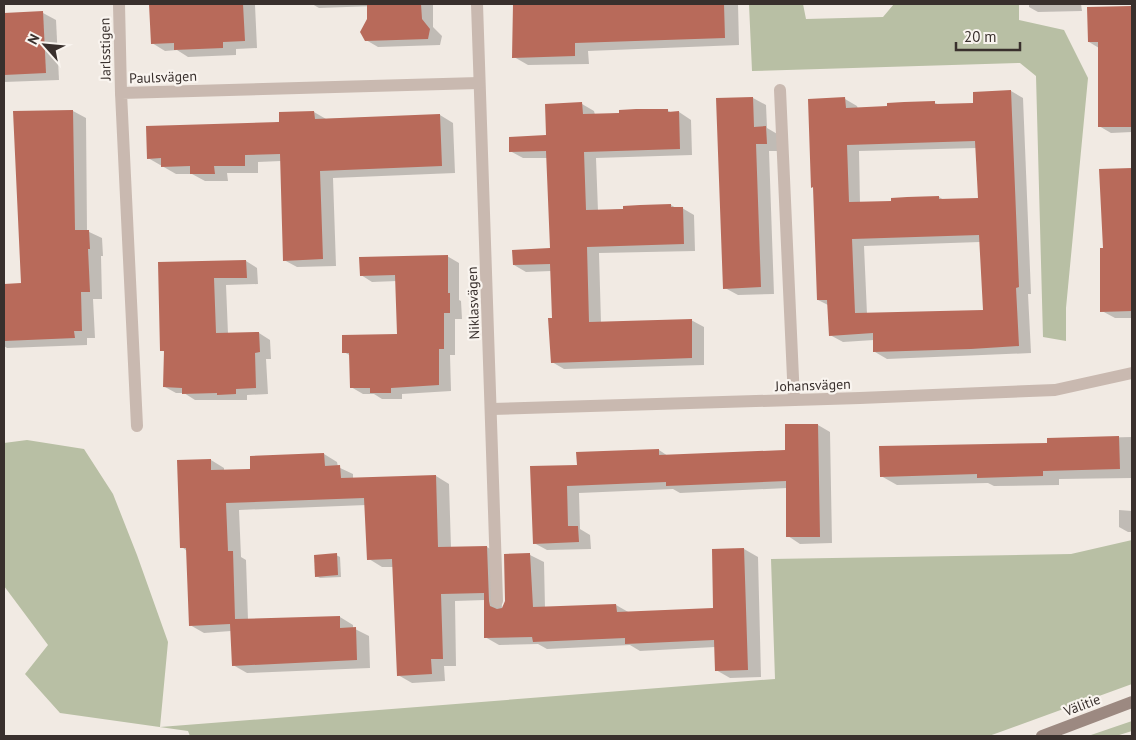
<svg xmlns="http://www.w3.org/2000/svg" width="1136" height="740" font-family="'PT Sans',sans-serif">
	<style>
		.green { fill: #b8bfa4 }
		.shadow { fill: #0003; fill-rule: evenodd }
		.building { fill: #b86a5a; fill-rule: evenodd }
		.lines { fill: none; stroke-linecap: round; stroke-linejoin: round }
		.street { stroke: #c9b9b0; stroke-width: 12 }
		.secondary { stroke: #9c8981; stroke-width: 12 }
		.labels { text-anchor: middle; dominant-baseline: central; stroke-width: 4.5; stroke-linejoin: round; paint-order: stroke }
		.street-label { font-size: 14px; fill: #39302d; stroke: #f9f4ef }
	</style>
	<rect width="100%" height="100%" fill="#f1eae3"/>
	<!-- green -->
	<g class="green">
		<path d="M749,4H803L806,19L883,17L894,4H1019V20L1064,30L1088,78L1066,308V341L1043,337L1036,76L1020,63L752,71Z"/>
		<path d="M27,440L84,449L113,494L137,555L168,642L160,727L775,679L771,559L1071,554L1132,540V684L989,736H190L188,731L60,713L25,674L48,645L4,586V443Z"/>
		<path d="M1132,721V731L1116,736H1088Z"/>
	</g>
	<!-- shadow -->
	<g class="shadow">
		<path d="M150,4H253L255,5L257,48L236,49V55L188,57L177,50L165,51L152,43Z"/>
		<path d="M312,4H433V27L442,36L440,45L378,47L366,40L375,6L319,8Z"/>
		<path d="M514,4H738L739,45L588,51L589,64L528,65L514,57Z"/>
		<path d="M1029,4H1081L1082,11L1038,12L1029,7Z"/>
		<path d="M1131,8L1132,9V132L1111,133L1099,126V48L1089,42Z"/>
		<path d="M43,13L56,20L59,80L4,82V15Z"/>
		<path d="M1011,91L1023,98L1031,294H1028L1031,353L887,359L875,352L874,340L843,342L830,335L828,305L818,300L815,188L812,187L845,99L857,106L858,109L935,103L940,105L974,104ZM977,148L979,199L944,200L939,197L892,202L860,203L859,151ZM980,242L984,311L867,314L864,246Z"/>
		<path d="M753,98L766,105L767,128L779,135L780,151H769L774,294L738,295L725,288Z"/>
		<path d="M582,104L594,111L595,115L667,110L672,113L679,112L691,120L692,155L596,158L598,211L671,205L676,208H682L694,215L695,251L599,253L601,323L691,320L704,327V365L564,369L552,362L553,319L551,271L526,272L514,265L551,250L548,158H523L510,151L548,136L546,105Z"/>
		<path d="M73,111L86,118L87,231L102,238L103,256H101L102,299H93L95,338H87V345L7,348L4,346V285L22,284Z"/>
		<path d="M314,112L326,119L440,115L453,123L455,173L333,178L336,266L297,267L284,260L281,161L258,162V173H227L228,181H205L192,174H176L148,158Z"/>
		<path d="M1132,169V318H1115L1102,311L1104,249L1101,170Z"/>
		<path d="M447,256L459,263V300L461,301L462,319H455V355H450L451,391L402,394V399H382L374,394H363L351,387V356L344,352L398,335L397,281L372,282L361,275Z"/>
		<path d="M246,261L257,268L258,284L226,285L228,334L259,333L270,340L271,359H266L268,394L247,395V400H195L184,393H176L165,387V352L162,350L159,264Z"/>
		<path d="M818,425L830,432L832,543L800,544L788,536L787,488L680,493L673,489L579,493L580,529L590,535L591,549L547,550L534,543L578,466L659,450L668,456L787,451Z"/>
		<path d="M1132,437V478L1059,479V485L994,486L988,483L897,485L881,476L1048,445V439Z"/>
		<path d="M324,454L337,462L338,467L353,474V479L436,476L449,484L451,548L487,547L500,555L502,610L530,555L544,562L545,608L616,605L630,613L714,609L713,550L744,549L758,557L761,677L730,678L716,670L715,647L640,651L630,645L547,649L538,644L499,645L485,637V600L455,601L456,666H444L445,681L412,683L398,675L394,567H382L369,559L366,505L239,510L241,557L246,560L248,620L340,617L353,625V628L369,636L370,668L247,673L233,665L231,631L204,633L190,625L187,551L182,547L211,460L224,468V471L251,470Z"/>
		<path d="M1119,510L1132,511V532H1128L1119,527Z"/>
		<path d="M336,555L340,557L341,577L320,578L316,576Z"/>
	</g>
	<!-- building -->
	<g class="building">
		<path d="M149,4H243L245,41L223,42V48L174,50V43L151,44Z"/>
		<path d="M367,4H421L422,19L430,29L428,39L365,41L360,32L367,19Z"/>
		<path d="M513,4H724L725,38L575,43V56L512,58Z"/>
		<path d="M1131,6L1132,127H1098V42H1088L1087,7Z"/>
		<path d="M43,11L46,73L4,75V13Z"/>
		<path d="M1011,90L1019,287L1016,288L1019,346L971,349L873,352V333L829,336L827,300H817L813,187L811,188L808,99L845,97L846,108L887,106V103L904,102L935,101V104L973,103V92ZM975,141L978,198L939,199V196L907,197L891,198V201L849,202L847,145ZM979,235L983,310L855,313L852,239Z"/>
		<path d="M753,97L754,127L766,126L767,144H756L761,287L723,289L716,98Z"/>
		<path d="M582,102L583,114L619,113V110L636,109H668V112L679,111L680,149L584,152L586,210L623,209V206L640,205L671,204V207H683L684,244L587,247L589,322L692,319V358L551,363L548,318H552L550,264L513,265L512,250L550,248L546,151L509,152V137L546,135L545,104Z"/>
		<path d="M73,110L75,230H89L90,249H88L90,292H81L82,331H74L75,338L4,341V284L21,283L13,111Z"/>
		<path d="M314,111L315,119L440,114L442,166L320,171L323,259L283,261L280,154L245,155V166H214L215,174H190V166L161,167V158L147,159L146,126L279,122V112Z"/>
		<path d="M1132,168V311L1100,312V248H1103L1099,169Z"/>
		<path d="M448,255V293H450V313H444V349H439V385L391,388V393H370V388H350L349,353H342V335L397,334L395,275L360,276L359,257Z"/>
		<path d="M246,260L247,278H214L216,333L259,332L260,352L255,353L256,388L236,389V394L217,395V393L182,394V388L163,387L164,351H160L158,262Z"/>
		<path d="M785,424H818L820,537H786V481L666,486V482L567,486L568,526H578L579,542L533,544L530,466L577,465L576,452L659,449V455L785,450Z"/>
		<path d="M1119,436L1120,469L1043,471V476L977,478V474L880,477L879,446L1047,443V438Z"/>
		<path d="M324,453L325,466L340,465L341,478L436,475L438,547L487,546L489,601L490,606L497,609L502,608L505,601L504,554L530,553L533,607L616,604L617,612L713,608L712,549L744,548L748,670L715,671L714,640L625,644V638L533,642L532,637L484,638V593L441,594L443,659H431L432,674L397,676L392,559L367,560L364,498L226,503L228,551H233L235,619L340,616V628L356,627L357,660L232,666L230,624L189,626L186,548H180L177,460L211,459V470L250,469V456Z"/>
		<path d="M337,553L338,575L315,577L314,555Z"/>
	</g>
	<g class="lines">
		<!-- street -->
		<g class="street">
			<path d="M119,4L121,93"/>
			<path d="M477,4L497,601"/>
			<path d="M780,90L794,400"/>
			<path d="M492,409L860,398L1055,390L1132,373"/>
			<path d="M137,426L121,93L479,83"/>
		</g>
		<!-- secondary -->
		<path class="secondary" d="M1042,736L1132,702"/>
	</g>
	<g class="labels">
		<!-- street labels -->
		<g class="street-label">
			<text transform="translate(105 49) rotate(-91)">Jarlsstigen</text>
			<text transform="translate(163 77) rotate(-2)">Paulsvägen</text>
			<text transform="translate(473 303) rotate(-92)">Niklasvägen</text>
			<text transform="translate(813 385) rotate(-2)">Johansvägen</text>
			<text transform="translate(1082 705) rotate(-21)">Välitie</text>
		</g>
	</g>
	<!-- border -->
	<rect width="1136" height="740" fill="none" stroke="#39302d" stroke-width="10"/>
	<!-- north arrow -->
	<g transform="translate(45 45) rotate(297)" stroke="#f9f4ef" stroke-width="4" paint-order="stroke">
	<path d="M0-4L9 19L0 12L-9 19Z" fill="#39302d"/>
	<text y="-8" font-size="14" font-weight="bold" text-anchor="middle" fill="#39302d">N</text>
	</g>
	<!-- scale -->
	<path d="M956 42v8h64v-8" fill="none" stroke="#39302d" stroke-width="2.5"/>
	<text x="964" y="42" font-size="15" fill="#39302d" stroke="#f9f4ef" stroke-width="4" paint-order="stroke">20 m</text>
</svg>
